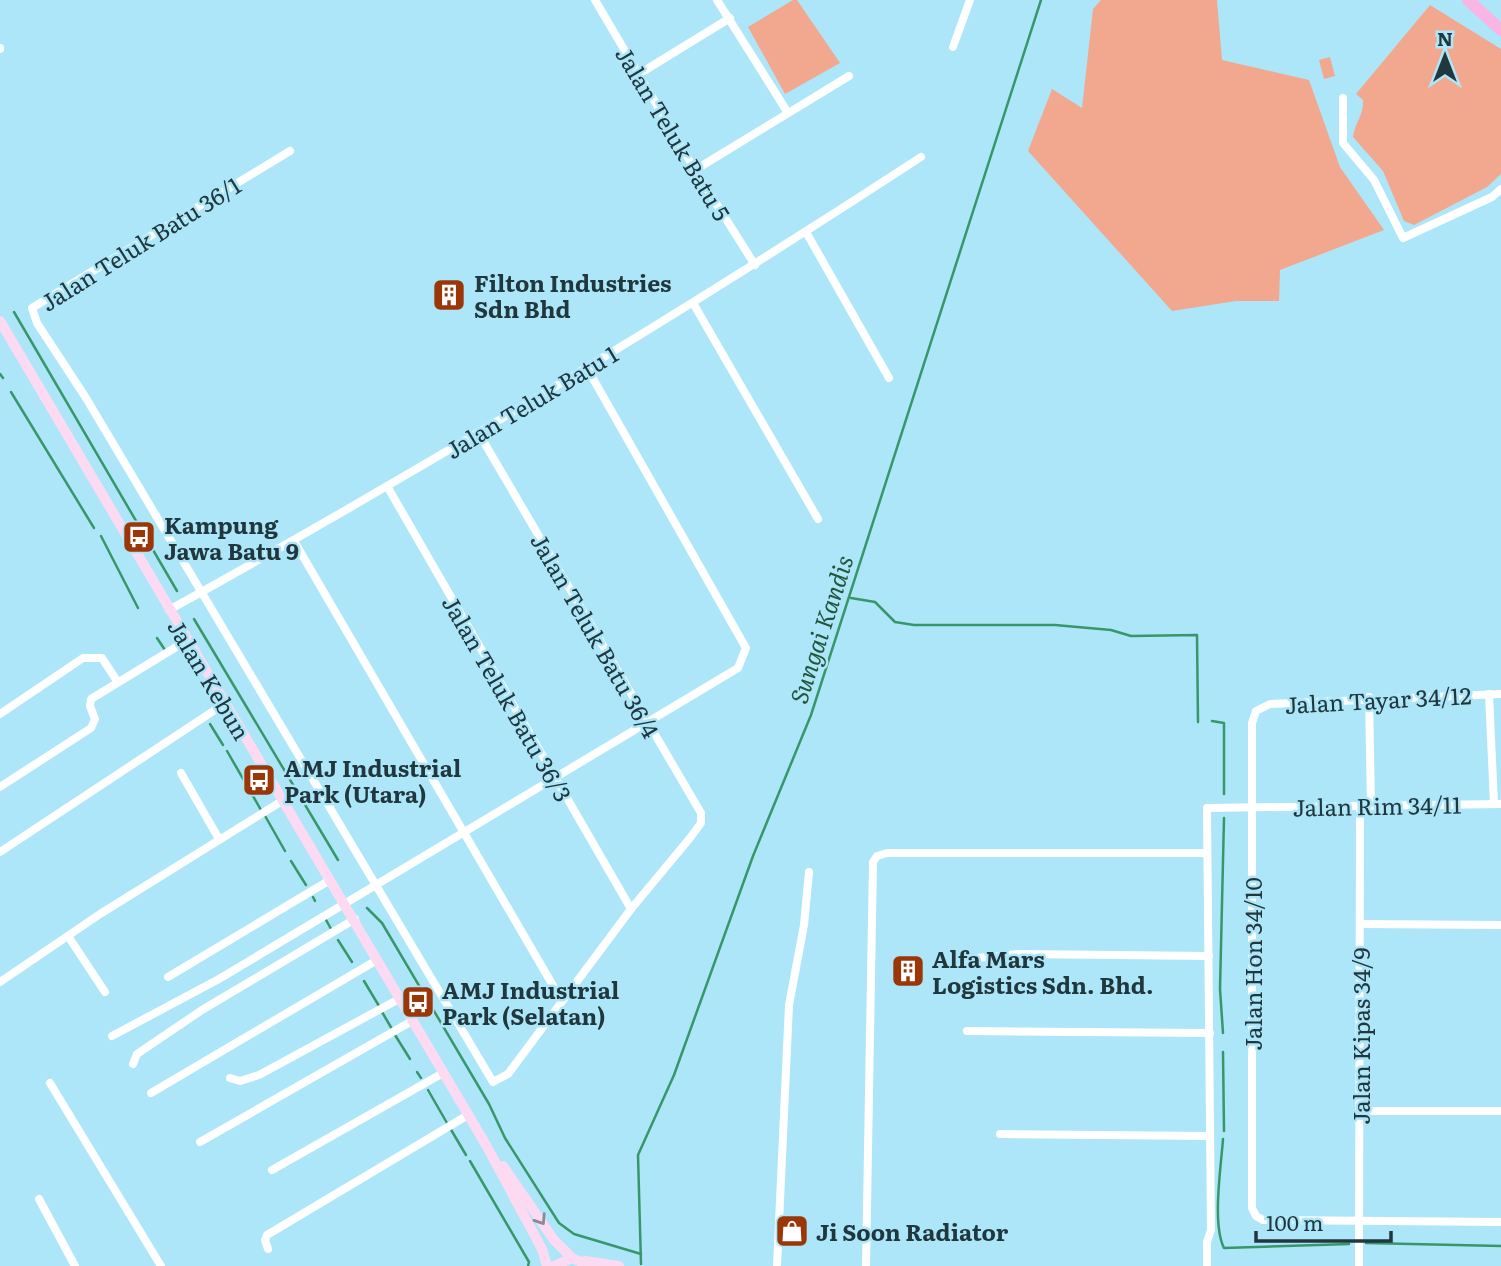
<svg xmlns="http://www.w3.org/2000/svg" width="1501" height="1266" font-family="Literata,serif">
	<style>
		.green { fill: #f2a88f }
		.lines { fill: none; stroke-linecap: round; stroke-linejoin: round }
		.stream { stroke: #37976b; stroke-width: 2.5 }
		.street { stroke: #fff; stroke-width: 8 }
		.secondary { stroke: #fcdaf2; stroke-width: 10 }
		.primary { stroke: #f9b5e4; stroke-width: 12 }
		.oneway { stroke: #8e8898 }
		.labels { text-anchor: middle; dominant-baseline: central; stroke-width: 5; stroke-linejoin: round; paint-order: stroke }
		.street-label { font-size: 23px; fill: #20373e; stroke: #ade6f8 }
		.poi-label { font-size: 23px; font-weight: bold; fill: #20373e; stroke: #ade6f8; text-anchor: start }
		.water-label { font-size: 24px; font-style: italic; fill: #23553d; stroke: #ade6f8 }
	</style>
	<rect width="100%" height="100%" fill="#ade6f8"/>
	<!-- green -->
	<g class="green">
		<path d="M793,0H797L840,63L785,94L748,27Z"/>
		<path d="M1101,0H1217L1222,60L1309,80L1340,167L1384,230L1280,270L1279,301H1236L1172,311L1028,151L1052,89L1082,108L1093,9Z"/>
		<path d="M1430,5L1501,49V174L1487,187L1414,225L1404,221L1383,171L1353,137C1355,122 1364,115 1363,100L1356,94Z"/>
		<path d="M1330,57L1335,76L1324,79L1319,60Z"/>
	</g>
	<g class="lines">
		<!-- stream -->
		<g class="stream">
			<path d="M14,312L177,591"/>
			<path d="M0,374L3,378"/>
			<path d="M11,392L94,528"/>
			<path d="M101,536L138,608"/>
			<path d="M851,598L875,602L895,622L914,625H1055L1111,630L1131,636L1197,635L1198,722"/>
			<path d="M194,619L338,860"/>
			<path d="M157,638L165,650"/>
			<path d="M1212,721L1224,723V794"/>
			<path d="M210,724L223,745"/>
			<path d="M227,751L261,810"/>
			<path d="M264,814L285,851"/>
			<path d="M291,861L306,885"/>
			<path d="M313,897L315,901"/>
			<path d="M367,908L382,923L489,1104L505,1138L559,1223L574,1234L641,1254"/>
			<path d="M325,918L331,929"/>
			<path d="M338,940L352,962"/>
			<path d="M364,981L379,1006"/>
			<path d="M382,1012L392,1029"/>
			<path d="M1223,1033L1220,989L1224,818"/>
			<path d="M395,1035L410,1059"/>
			<path d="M1223,1052L1224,1131"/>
			<path d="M417,1072L421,1078"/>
			<path d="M428,1090L447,1123"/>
			<path d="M450,1128L466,1155"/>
			<path d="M1223,1139C1221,1167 1212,1224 1224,1248L1349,1244"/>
			<path d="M470,1161L529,1262L528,1266"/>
			<path d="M1366,1243L1501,1246"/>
			<path d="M641,1264L638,1155L674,1075L753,856L811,715L1041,0"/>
		</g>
		<!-- street -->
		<g class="street">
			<path d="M595,0L695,170L755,265"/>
			<path d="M717,0L788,113"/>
			<path d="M953,47L970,0"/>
			<path d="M0,48V49"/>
			<path d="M639,74L730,18"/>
			<path d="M1343,98V143L1374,180L1403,238L1492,197L1501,189"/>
			<path d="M290,151L32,308L37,323L86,398L493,1082L508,1074L631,909L690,838L701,823V813L478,432"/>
			<path d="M695,170L849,76"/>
			<path d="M806,232L889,378"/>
			<path d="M693,303L818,519"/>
			<path d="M387,486L631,909"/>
			<path d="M294,541L562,1001"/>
			<path d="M169,610C425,468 676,317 921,157"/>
			<path d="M1489,694L1494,804"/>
			<path d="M1501,694L1270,704L1256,711L1252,723V1208L1256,1216L1263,1220L1501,1222"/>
			<path d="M1369,697L1371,806"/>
			<path d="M0,714L83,658H102L117,681"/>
			<path d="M181,773L219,839"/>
			<path d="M0,787L91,728L95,719L90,706L91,699L186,641"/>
			<path d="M0,852L224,704"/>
			<path d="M1360,924L1501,925"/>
			<path d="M68,936L105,992"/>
			<path d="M967,959L1019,954L1209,956"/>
			<path d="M168,977L330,880"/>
			<path d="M0,982L100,914L282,801"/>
			<path d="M967,1031L1210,1033"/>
			<path d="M112,1036L219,979L738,668L746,648L587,368"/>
			<path d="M133,1064L137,1054L202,1010L355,919"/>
			<path d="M230,1078L240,1081L259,1075L399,999"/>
			<path d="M50,1083L161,1266"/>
			<path d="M151,1093L377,960"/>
			<path d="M1360,1111H1501"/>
			<path d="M1000,1134L1210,1136"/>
			<path d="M200,1142L412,1021"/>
			<path d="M272,1170L443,1073"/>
			<path d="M39,1199L75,1266"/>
			<path d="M268,1249L265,1240L267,1235L468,1115"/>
			<path d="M777,1266L789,1005L804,925L809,872"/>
			<path d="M866,1266L873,862L877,856L887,853H1207"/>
			<path d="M1207,1266V1242L1211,1230L1207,808L1501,804"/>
			<path d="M1359,1266L1360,806"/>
		</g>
		<!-- secondary -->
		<g class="secondary">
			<path d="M0,321L486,1145L542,1249L547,1266"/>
			<path d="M503,1166L554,1240L572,1258"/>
			<path d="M585,1261L619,1266"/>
			<path d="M554,1266L572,1258L591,1266"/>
		</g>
		<!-- primary -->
		<path class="primary" d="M1468,0L1501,30"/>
	</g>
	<!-- one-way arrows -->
	<defs><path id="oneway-chevron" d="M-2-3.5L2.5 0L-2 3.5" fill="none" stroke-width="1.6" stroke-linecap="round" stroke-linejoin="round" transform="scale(1.75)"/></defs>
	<use class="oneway" href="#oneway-chevron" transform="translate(541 1220) rotate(57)"/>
	<!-- icons -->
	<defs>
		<symbol id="building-square" viewBox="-11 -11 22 22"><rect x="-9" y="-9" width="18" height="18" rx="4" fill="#9b3608" stroke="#ade6f8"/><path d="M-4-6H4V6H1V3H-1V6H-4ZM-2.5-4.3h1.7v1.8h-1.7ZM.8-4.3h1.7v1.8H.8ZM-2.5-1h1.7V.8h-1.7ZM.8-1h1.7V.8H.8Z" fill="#fff"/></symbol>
		<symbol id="bus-square" viewBox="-11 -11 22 22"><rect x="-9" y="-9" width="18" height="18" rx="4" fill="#9b3608" stroke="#ade6f8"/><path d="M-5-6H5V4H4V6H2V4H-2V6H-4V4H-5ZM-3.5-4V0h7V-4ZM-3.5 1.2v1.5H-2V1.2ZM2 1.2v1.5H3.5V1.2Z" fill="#fff"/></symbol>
		<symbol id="shop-square" viewBox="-11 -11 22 22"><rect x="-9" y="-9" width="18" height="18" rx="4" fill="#9b3608" stroke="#ade6f8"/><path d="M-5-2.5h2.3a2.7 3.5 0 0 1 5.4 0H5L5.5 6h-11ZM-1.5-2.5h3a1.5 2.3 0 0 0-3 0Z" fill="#fff"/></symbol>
	</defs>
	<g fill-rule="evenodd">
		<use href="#building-square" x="430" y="276" width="38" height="38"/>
		<use href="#bus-square" x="120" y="518" width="38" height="38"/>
		<use href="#bus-square" x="240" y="761" width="38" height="38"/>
		<use href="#building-square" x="889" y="952" width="38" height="38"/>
		<use href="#bus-square" x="399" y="983" width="38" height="38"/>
		<use href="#shop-square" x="773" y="1212" width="38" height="38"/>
	</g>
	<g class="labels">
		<!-- street labels -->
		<g class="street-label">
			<text transform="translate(674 133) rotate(59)">Jalan Teluk Batu 5</text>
			<text transform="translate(140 243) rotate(-32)">Jalan Teluk Batu 36/1</text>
			<text transform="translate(531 401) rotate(-31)">Jalan Teluk Batu 1</text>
			<text transform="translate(596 635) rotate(60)">Jalan Teluk Batu 36/4</text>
			<text transform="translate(210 679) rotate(59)">Jalan Kebun</text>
			<text transform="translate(508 698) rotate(60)">Jalan Teluk Batu 36/3</text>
			<text transform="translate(1378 699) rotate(-3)">Jalan Tayar 34/12</text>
			<text transform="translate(1377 805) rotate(-1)">Jalan Rim 34/11</text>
			<text transform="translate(1252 964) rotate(-90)">Jalan Hon 34/10</text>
			<text transform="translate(1360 1036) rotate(-90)">Jalan Kipas 34/9</text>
		</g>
		<!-- poi labels -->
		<g class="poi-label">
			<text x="474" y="282">Filton Industries<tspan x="474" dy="26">Sdn Bhd</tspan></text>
			<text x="164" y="524">Kampung<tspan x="164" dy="26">Jawa Batu 9</tspan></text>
			<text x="284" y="767">AMJ Industrial<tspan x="284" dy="26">Park (Utara)</tspan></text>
			<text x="932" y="958">Alfa Mars<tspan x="932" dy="26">Logistics Sdn. Bhd.</tspan></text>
			<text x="442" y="989">AMJ Industrial<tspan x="442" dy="26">Park (Selatan)</tspan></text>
			<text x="816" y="1231">Ji Soon Radiator</text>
		</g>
		<!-- water labels -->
		<g class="water-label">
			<text transform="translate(820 629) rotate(-72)">Sungai Kandis</text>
		</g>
	</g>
	<!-- north arrow -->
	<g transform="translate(1445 56)" stroke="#ade6f8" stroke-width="5" paint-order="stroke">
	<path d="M0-5L12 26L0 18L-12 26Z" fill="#20373e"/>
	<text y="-10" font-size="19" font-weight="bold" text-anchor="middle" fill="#20373e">N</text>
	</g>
	<!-- scale -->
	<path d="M1256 1231v10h135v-10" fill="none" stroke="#20373e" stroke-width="3.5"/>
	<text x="1266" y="1231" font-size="21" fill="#20373e" stroke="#ade6f8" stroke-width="5" paint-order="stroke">100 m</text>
</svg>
